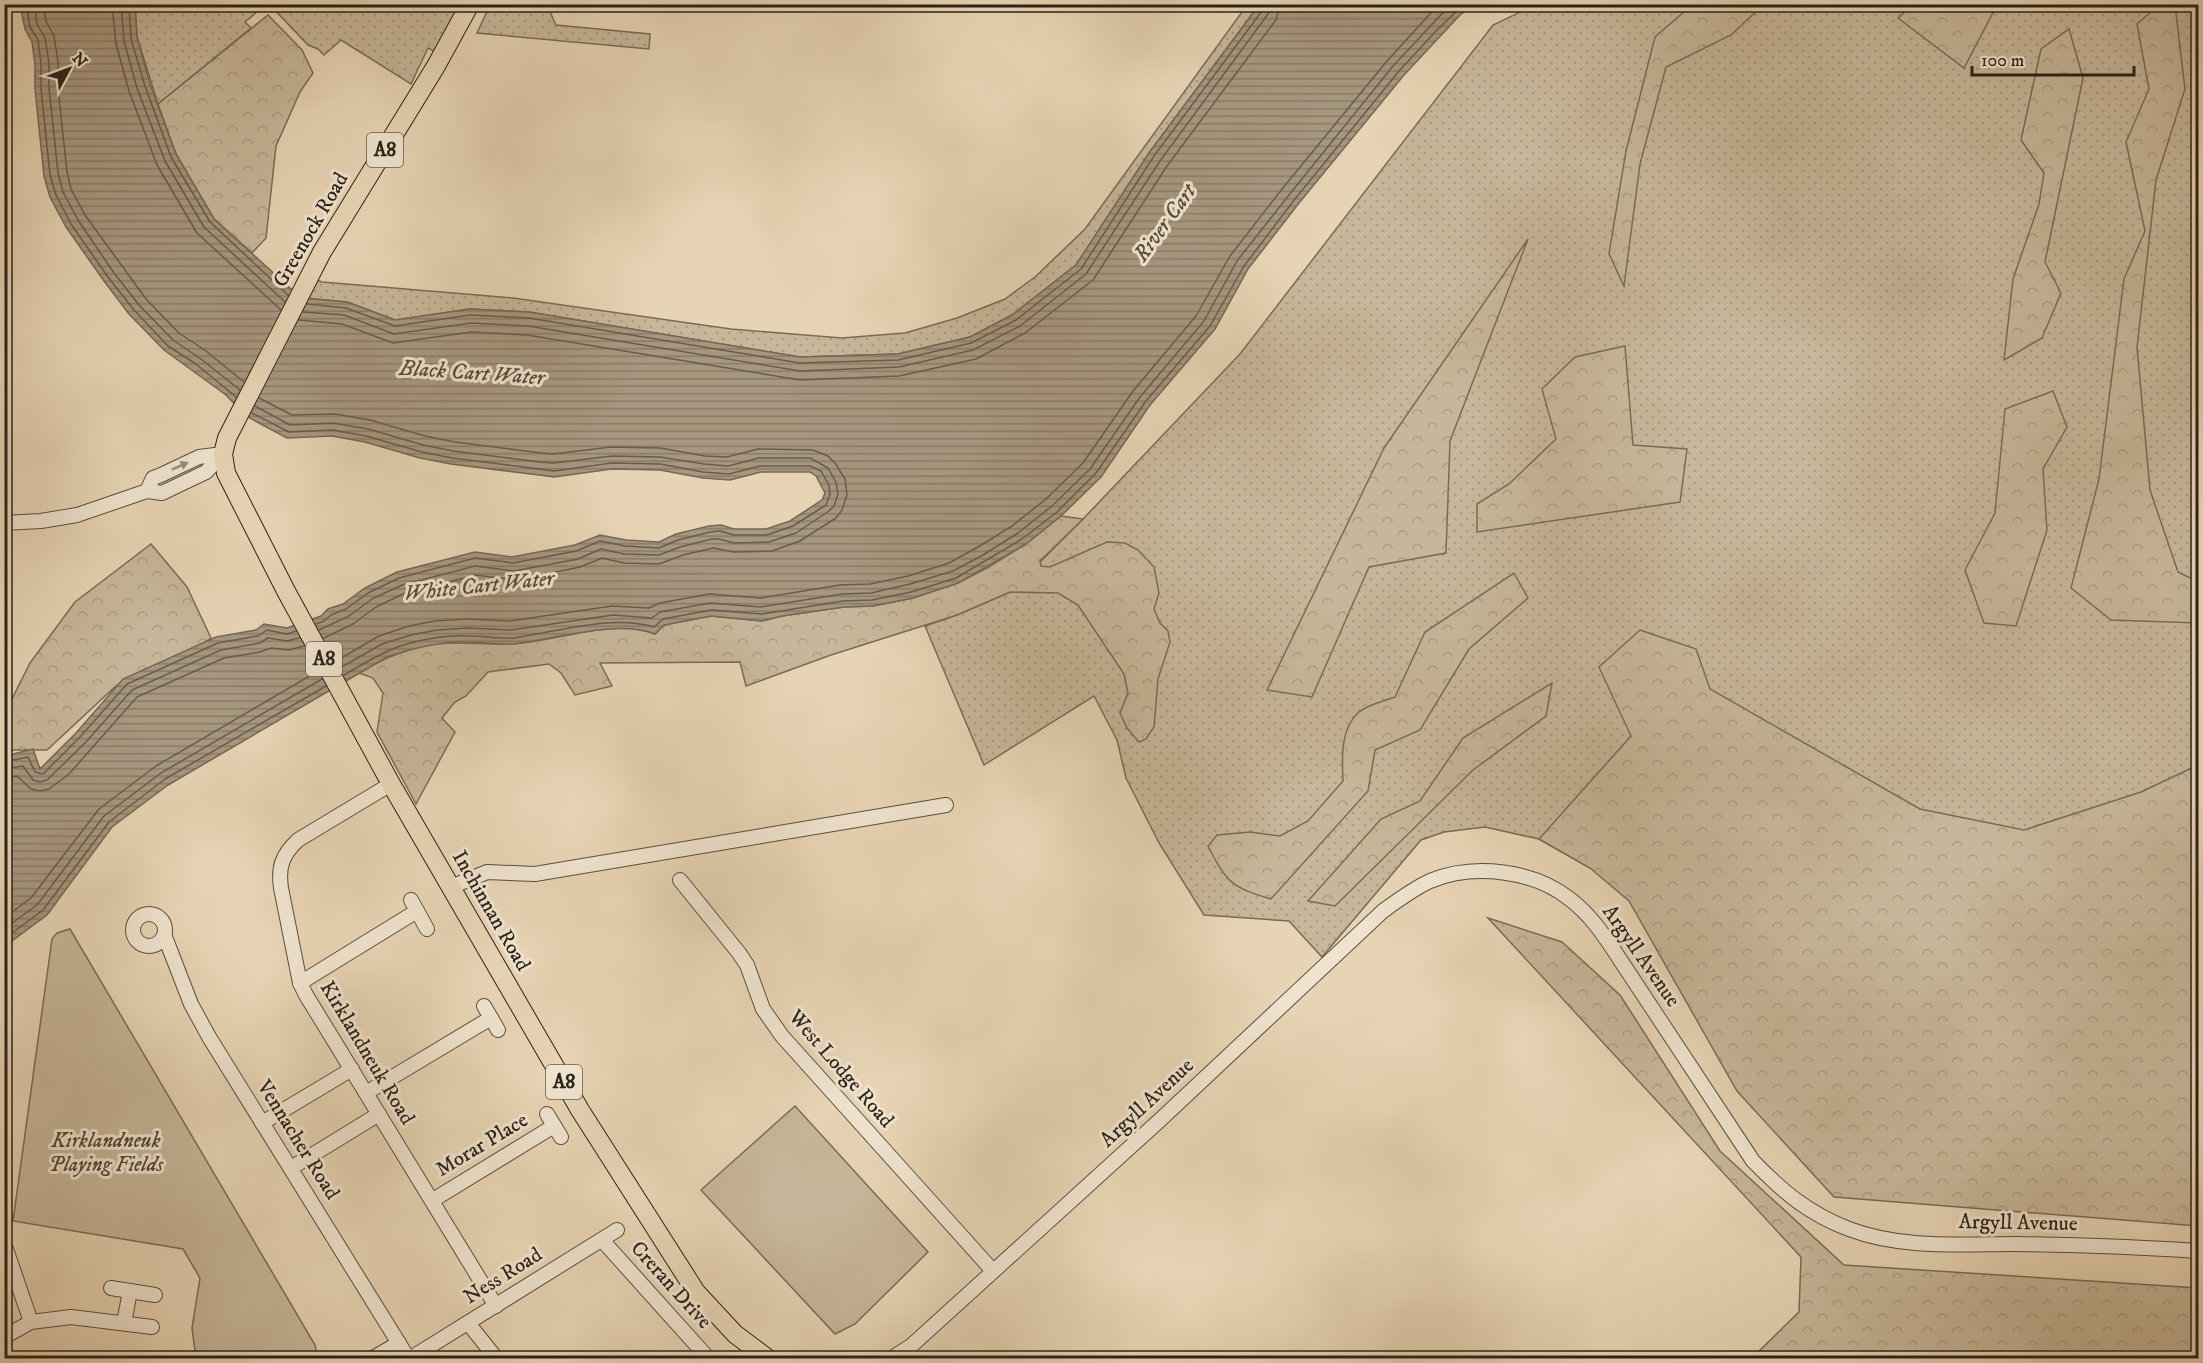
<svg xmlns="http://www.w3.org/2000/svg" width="2203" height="1363" font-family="'IM FELL DW Pica',serif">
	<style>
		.grass { fill: url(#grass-dots); stroke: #786c58; stroke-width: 1.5 }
		.forest { fill: url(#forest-crowns); stroke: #786c58; stroke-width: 1.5 }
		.green { fill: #c7b699; stroke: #786c58; stroke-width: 1.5 }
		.water { fill: url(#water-rules); stroke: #756856; stroke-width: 1.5 }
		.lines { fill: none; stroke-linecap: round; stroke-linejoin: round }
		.shore { stroke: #685c4c; stroke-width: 1.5 }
		.minor-casing { stroke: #594e3f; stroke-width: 16 }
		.major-casing { stroke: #2a2218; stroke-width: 20 }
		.minor { stroke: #efe3ce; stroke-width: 14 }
		.major { stroke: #e7d4b4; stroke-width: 18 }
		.oneway { fill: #968c7c }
		.labels { text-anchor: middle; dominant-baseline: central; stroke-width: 6; stroke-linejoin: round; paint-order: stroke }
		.shield { fill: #efe3ce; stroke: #655c4f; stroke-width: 1.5 }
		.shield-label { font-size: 20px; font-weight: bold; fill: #2a2218 }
		.street-label { font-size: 21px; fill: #2a2218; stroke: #efe3ce }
		.park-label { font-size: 21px; font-style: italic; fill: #514738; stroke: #efe3ce }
		.water-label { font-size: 22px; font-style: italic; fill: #564b3c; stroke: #efe3ce }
	</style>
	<defs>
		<pattern id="grass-dots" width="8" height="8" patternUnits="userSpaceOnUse" patternTransform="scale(1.5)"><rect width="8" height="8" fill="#c7b699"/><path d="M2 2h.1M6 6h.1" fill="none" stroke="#ab9c83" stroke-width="1.8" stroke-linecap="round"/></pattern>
		<pattern id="forest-crowns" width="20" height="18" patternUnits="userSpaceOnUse" patternTransform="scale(1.5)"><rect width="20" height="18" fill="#c7b699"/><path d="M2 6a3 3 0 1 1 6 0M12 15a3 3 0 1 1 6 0" fill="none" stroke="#ab9c83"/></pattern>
		<pattern id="water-rules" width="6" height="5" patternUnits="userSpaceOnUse" patternTransform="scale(1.5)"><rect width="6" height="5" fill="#a7977f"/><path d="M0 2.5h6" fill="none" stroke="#887b67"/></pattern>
	</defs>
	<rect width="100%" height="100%" fill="#e7d4b4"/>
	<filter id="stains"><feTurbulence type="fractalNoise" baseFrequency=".00333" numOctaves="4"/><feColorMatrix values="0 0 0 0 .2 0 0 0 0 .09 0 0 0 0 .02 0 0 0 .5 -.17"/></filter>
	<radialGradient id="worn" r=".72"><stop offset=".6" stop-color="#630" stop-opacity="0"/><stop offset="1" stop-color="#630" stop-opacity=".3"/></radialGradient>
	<!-- grass -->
	<g class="grass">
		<path d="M135,5H265L245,22L251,28L158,104L137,37Z"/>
		<path d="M270,5H461L436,52L428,48L411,84L341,40L324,55L318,49L308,45Z"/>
		<path d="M547,5L556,25L650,34L649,49L477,33L490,5Z"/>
		<path d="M1247,5H1259L1149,153L1076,265L1012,315L970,337L898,354L800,357L529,312L470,309L395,320L347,302L305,298L317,280L322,282L513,298L731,329L842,338L905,333L957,318L1005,299L1035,277L1085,229Z"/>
		<path d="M1535,5H2198V793L2021,890L1590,868L1539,839L1485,827L1444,832L1421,840L1322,957L1289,921L1204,915L1159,843L1126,778L1117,740L1094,696L984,765L925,626L957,615L1010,592L1083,519L1240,354L1493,25Z"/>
	</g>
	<!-- forest -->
	<g class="forest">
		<path d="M1692,5H1763L1731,35L1666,67L1640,164L1624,286L1609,254L1626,151L1655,37Z"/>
		<path d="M1913,5V4L1997,5L1964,68L1898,18Z"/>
		<path d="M2159,5H2175L2185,89L2156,180L2137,347L2150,490L2178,572L2198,582V623L2111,620L2071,588L2099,479L2124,279L2145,231L2126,142L2149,89L2137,24Z"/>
		<path d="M268,15L302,50L313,73L300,92L276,146L266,238L252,253L214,219L176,154L158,104Z"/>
		<path d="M2069,29L2083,78L2045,262L2061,293L2042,338L2004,360L2013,279L2039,204L2044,173L2021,140L2041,49Z"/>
		<path d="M1528,239L1450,441L1446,553L1369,567L1312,697L1267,690L1384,448Z"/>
		<path d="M1625,346L1633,445L1687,449L1680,502L1477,532V504L1509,484L1556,439L1542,389L1575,357Z"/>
		<path d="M2053,391L2067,427L2043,469L2047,530L2016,626L1984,623L1965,570L1995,513L2005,409Z"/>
		<path d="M1061,516L1083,519L1040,561L1041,566L1050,567L1107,542L1125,543L1138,550L1154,567L1159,593L1154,609L1160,623L1168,631L1170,642L1158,679L1154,727L1146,739L1139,742L1127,728L1120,713L1128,693L1124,674L1078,605L1058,593L1010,592L957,615L831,655L746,686L740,662L600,663L612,686L575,695L561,673L549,664L488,672L466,696L455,702L442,718L455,732L416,804L377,732L383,693L373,678L359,673C377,662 394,654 414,648C449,639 475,645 510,644C555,643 611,617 655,634L664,625L711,616L762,621L782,616L844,607L873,606L913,598L958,583L989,567L1026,544Z"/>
		<path d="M151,544L187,587L211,638L193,650L116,686L47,750H13L5,755L4,715L30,663L75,602Z"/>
		<path d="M1514,573L1528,598L1469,649L1420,730L1375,750L1368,791L1271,899C1231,887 1227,883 1208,846L1217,835L1250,832L1280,836L1308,821L1343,781C1342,759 1340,728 1359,712C1367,705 1384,701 1395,697L1425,632Z"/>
		<path d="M1640,630L1696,649L1710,689L1920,809L2024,830L2141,792L2198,765V1226L1834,1197L1737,1091L1629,901L1590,868L1539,839L1631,736L1599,667Z"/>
		<path d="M1552,683L1546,716L1473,770L1335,906L1308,901L1381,819L1420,801L1463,738Z"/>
		<path d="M1488,918L1562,942L1620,995L1720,1151L1844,1265L2198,1288V1358H1752L1799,1312L1801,1257Z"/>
	</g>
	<!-- green -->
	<g class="green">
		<path d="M70,929L315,1345L318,1358H196L192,1328L200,1278L183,1249L13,1221L52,939L57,933Z"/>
		<path d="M795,1106L928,1252L855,1324L835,1334L701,1190Z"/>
	</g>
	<!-- water -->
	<path class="water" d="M20,5H135L137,37L150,84L176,154L214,219L301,298L347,302L395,320L470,309L529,312L800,357L898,354L970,337L1012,315L1076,265L1149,153L1259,5H1474L1460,15L1404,75L1299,203L1248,269L1215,329L1150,405L1101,477L1061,516L1026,544L958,583L913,598L873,606L844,607L782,616L762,621L711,616L664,625L655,634C617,619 555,639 514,644C499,645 484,642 468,642C440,641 413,648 387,657L168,785L112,827L47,915L5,946V756L33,749L40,769L76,733L123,679L216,637L256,630L264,624L287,628L321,616L328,609L343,604L365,588L397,572L475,552L512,557L575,545L600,535L626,540L659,542L676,534L709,526L721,525L734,529H766L790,521L822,500L825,493L816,476L810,472H761L730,480L703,478L660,470L612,469L554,477L539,475L451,464L420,458L365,442L332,436L287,438L246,416L226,395L164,350L129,314L104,281L66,227L50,197L44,176L35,89V65L32,42L25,29Z"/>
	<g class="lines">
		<!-- shore -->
		<g class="shore">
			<path d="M26,4L30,27L38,40L41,64V89L50,175L56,195L71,224L108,277L134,310L168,346L196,364L236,397"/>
			<path d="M34,4L37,24L45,38L49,63V88L58,173L63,192L78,220L114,273L139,305L173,340L201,359L240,390"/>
			<path d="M43,4L46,21L54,36L58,62V88L67,172L71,189L85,215L146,299L179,333L206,351L244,382"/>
			<path d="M112,4L116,44L129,91L157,165L197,233L281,310"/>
			<path d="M121,4L124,41L137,88L165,161L204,227L285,302"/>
			<path d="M129,4L131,39L145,86L171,157L210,222L288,295"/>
			<path d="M307,304L346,308L395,326L470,315L529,318L800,363L898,360L971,343L1016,320L1081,269L1154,156L1262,11L1263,4"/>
			<path d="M303,312L344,315L394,334L471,323L528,326L800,371L899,367L973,350L1020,326L1086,274L1160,161L1268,14L1271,4"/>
			<path d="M299,320L342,324L393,343L471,332L527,335L800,380L899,376L976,359L1025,333L1093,280L1167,166L1276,20L1280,4"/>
			<path d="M259,398L292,415L335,414L370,420L425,436L455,442L541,453L553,454L611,447L660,448L705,456L727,457L758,449L813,450L828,456L835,463L845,479L847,495L842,510L836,518L800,541L772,551L734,552L713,548L683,555L659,564L624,563L602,558L580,567L516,580L476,575L405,593L376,607L353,624L324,638"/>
			<path d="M255,406L290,425L333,423L368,429L423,445L453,451L540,462L554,463L612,456L660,457L704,464L728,466L759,458H810L828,468L836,482L838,494L834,506L829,511L796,533L769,542L734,543L719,539H712L680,547L659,555L624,554L601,549L578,559L514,571L475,566L402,585L372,599L349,616L319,630"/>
			<path d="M252,413L289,432L333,430L366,436L422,452L452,458L539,469L554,471L612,463L660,464L703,472L729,474L760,466H810L821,471L829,485L830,494L826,505L793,526L767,535H734L720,531L710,532L678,540L659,548L625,546L600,541L576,551L513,563L475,558L399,578L368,593L346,609L331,615L324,621L316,624"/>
			<path d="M336,661L379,636L409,626L435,621L467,619L510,621L612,606L649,608L660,603L709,594L761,598L840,585L870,584L908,576L949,563L978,547L1012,526L1046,499L1083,463L1133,391L1196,316L1230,256L1282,189L1387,61L1439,4"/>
			<path d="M340,668L382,644L411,635L437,630L468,628L511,630L613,615L652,618L660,612L710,603L761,607L842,594L871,593L910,584L953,571L983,555L1018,533L1052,506L1090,469L1140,397L1204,321L1237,261L1289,195L1393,66L1451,4"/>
			<path d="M344,675C367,662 388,648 414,642C431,638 450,635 468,636C483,636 499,639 514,638C557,632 612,614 654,627L663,619L711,610L762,614L843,601L872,600L911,592L956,578L1022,539L1057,512L1096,473L1146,401L1210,326L1244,266L1295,199L1399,71L1437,30L1464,4"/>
			<path d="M4,762L28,757L35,772L43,774L80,737L127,684L218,643L258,636L267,630L287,634L296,631"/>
			<path d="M4,769L23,766L33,780L40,782L47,780L85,743L132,690L221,650L260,643L268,638L287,641L299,638"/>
			<path d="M4,778L17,776L31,789L40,791L49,789L69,774L137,697L224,658L260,652L271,648L289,650L304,646"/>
			<path d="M4,918L31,898L99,809L156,766L318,671"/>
			<path d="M4,929L37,905L104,816L161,773L322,679"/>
			<path d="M4,939L43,910L109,822L165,779L326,686"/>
		</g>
		<defs>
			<g id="minor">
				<path d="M147,491L153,478L161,475L199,457L223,454"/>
				<path d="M4,523L41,521L77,515L147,491L162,493L206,472L223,454"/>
				<path d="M391,784L298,840C282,855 278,867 281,888L300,983L306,995L496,1306"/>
				<path d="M680,880L739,953L747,965L763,1009L782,1036L993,1271"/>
				<path d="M451,887L487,872L535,874L946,805"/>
				<path d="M411,900L427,929"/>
				<circle cx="149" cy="930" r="16"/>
				<path d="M165,937L191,1004L209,1037L408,1358"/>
				<path d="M300,983L417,911"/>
				<path d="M484,1006L498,1030"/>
				<path d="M366,1093L491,1018"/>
				<path d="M547,1114L561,1137"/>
				<path d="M262,1123L352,1069"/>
				<path d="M291,1168L379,1114"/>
				<path d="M433,1200L554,1126"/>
				<path d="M602,1240L708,1358"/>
				<path d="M6,1249L31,1322"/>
				<path d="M111,1288L155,1295"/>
				<path d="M124,1323L130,1291"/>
				<path d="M468,1323L496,1358"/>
				<path d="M4,1337L31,1322L71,1317L152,1327"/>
				<path d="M373,1358L399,1343"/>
				<path d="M411,1358L617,1230"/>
				<path d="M892,1358L911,1346L1160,1120L1383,911C1398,900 1413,889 1430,881C1474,863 1534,870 1571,900C1589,914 1601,931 1613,949L1753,1161C1783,1192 1809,1214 1849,1229C1901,1249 1961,1244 2016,1244C2077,1245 2138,1247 2198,1251"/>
			</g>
			<path id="major" d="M470,4L436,66L322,252L227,438L223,454L226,473L286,591L391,784L580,1110L696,1292L735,1334L767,1358"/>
		</defs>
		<!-- minor casing -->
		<use href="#minor" class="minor-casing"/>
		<!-- major casing -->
		<use href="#major" class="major-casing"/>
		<!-- minor -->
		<use href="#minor" class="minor"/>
		<!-- major -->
		<use href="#major" class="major"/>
	</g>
	<!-- one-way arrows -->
	<defs><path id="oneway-solid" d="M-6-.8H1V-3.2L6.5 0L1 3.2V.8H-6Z" transform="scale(1.5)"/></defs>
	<use class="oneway" href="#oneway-solid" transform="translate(180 466) rotate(-24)"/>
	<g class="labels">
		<!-- shield labels -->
		<g class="shield">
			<rect x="367" y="133" width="36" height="34" rx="4.5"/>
			<rect x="306" y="642" width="36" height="34" rx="4.5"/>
			<rect x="546" y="1065" width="36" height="34" rx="4.5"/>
		</g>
		<g class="shield-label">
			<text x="385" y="150">A8</text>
			<text x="324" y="659">A8</text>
			<text x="564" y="1082">A8</text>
		</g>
		<!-- street labels -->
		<g class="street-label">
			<text transform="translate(311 230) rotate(-60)">Greenock Road</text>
			<text transform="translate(491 911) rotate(60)">Inchinnan Road</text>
			<text transform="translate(1641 956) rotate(55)">Argyll Avenue</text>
			<text transform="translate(367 1053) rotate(59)">Kirklandneuk Road</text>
			<text transform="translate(841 1069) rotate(49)">West Lodge Road</text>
			<text transform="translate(1147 1103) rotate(-43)">Argyll Avenue</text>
			<text transform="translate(298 1140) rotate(58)">Vennacher Road</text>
			<text transform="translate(482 1145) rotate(-31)">Morar Place</text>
			<text transform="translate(2018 1223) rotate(1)">Argyll Avenue</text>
			<text transform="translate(503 1276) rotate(-32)">Ness Road</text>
			<text transform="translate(671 1285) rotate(48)">Creran Drive</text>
		</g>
		<!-- park labels -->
		<g class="park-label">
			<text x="106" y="1141">Kirklandneuk<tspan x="106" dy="24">Playing Fields</tspan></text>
		</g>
		<!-- water labels -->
		<g class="water-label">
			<text transform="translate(1165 223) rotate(-54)">River Cart</text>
			<text transform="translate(472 373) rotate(4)">Black Cart Water</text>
			<text transform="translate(479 586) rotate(-6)">White Cart Water</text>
		</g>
	</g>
	<!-- margin -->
	<rect width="2203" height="1363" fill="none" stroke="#e7d4b4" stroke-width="24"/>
	<rect x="6" y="6" width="2191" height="1351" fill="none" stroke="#2a2218" stroke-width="3"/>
	<rect x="12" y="12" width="2179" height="1339" fill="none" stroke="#2a2218" stroke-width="1.5"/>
	<!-- north arrow -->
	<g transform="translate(69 69) rotate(49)" stroke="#efe3ce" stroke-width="4.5" paint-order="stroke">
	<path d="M0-4.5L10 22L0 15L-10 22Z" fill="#2a2218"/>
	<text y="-9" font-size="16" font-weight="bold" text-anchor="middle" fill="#2a2218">N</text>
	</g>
	<!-- scale -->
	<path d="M1972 66v9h162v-9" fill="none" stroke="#2a2218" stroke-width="3"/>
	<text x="1981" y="66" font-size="18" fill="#2a2218" stroke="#efe3ce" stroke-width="4.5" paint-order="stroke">100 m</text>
	<rect width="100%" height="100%" filter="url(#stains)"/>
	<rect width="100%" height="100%" fill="url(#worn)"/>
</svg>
